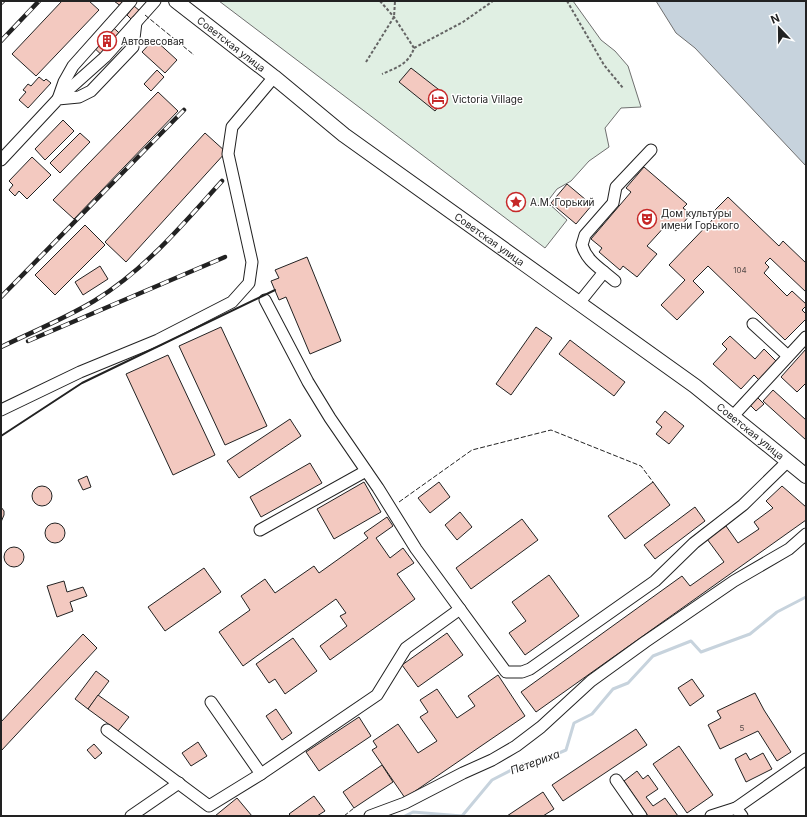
<svg xmlns="http://www.w3.org/2000/svg" width="807" height="817" font-family="Inter,sans-serif">
	<style>
		.green { fill: #e0efe3; stroke: #6f6f6f }
		.water { fill: #c7d3dd; stroke: #6f6f6f }
		.lines { fill: none; stroke-linecap: round; stroke-linejoin: round }
		.stream { stroke: #c7d3dd; stroke-width: 3 }
		.building { fill: #f3c9c0; stroke: #222 }
		.minor-casing { stroke: #222; stroke-width: 13 }
		.major-casing { stroke: #222; stroke-width: 16 }
		.path { stroke: #646464; stroke-width: 2; stroke-dasharray: 3 2; stroke-linecap: butt }
		.minor { stroke: #fff; stroke-width: 11 }
		.major { stroke: #fff; stroke-width: 14 }
		.rail-casing { stroke: #222; stroke-width: 4.5 }
		.rail { stroke: #fff; stroke-width: 3; stroke-dasharray: 9; stroke-linecap: butt }
		.fence { stroke: #222; stroke-width: 1; stroke-dasharray: 5 2; stroke-linecap: butt }
		.wall { stroke: #222; stroke-width: 2 }
		.labels { text-anchor: middle; dominant-baseline: central; stroke-width: 3; stroke-linejoin: round; paint-order: stroke }
		.number-label { font-size: 8px; fill: #564c4a }
		.poi-label { font-size: 10px; fill: #222; stroke: #fff; text-anchor: start }
		.street-label { font-size: 10px; fill: #222; stroke: #fff }
		.water-label { font-size: 11px; font-style: italic; fill: #222; stroke: #fff }
	</style>
	<rect width="100%" height="100%" fill="#fff"/>
	<!-- green -->
	<path class="green" d="M219,1H573L601,40L615,51L628,66L641,107L621,108L605,128L609,147L589,161L571,181L557,189L547,202L567,220L545,248Z"/>
	<!-- water -->
	<path class="water" d="M656,1H806V166L695,48L676,33Z"/>
	<g class="lines">
		<!-- stream -->
		<path class="stream" d="M405,816L413,812L462,816L492,780L523,764L536,763L566,750L574,723L592,714L613,689L628,683L653,656L691,641L701,652L750,634L777,612L806,597"/>
	</g>
	<!-- building -->
	<g class="building">
		<path d="M62,1H89L99,10L36,76L12,54Z"/>
		<path d="M114,1H127L122,7Z"/>
		<path d="M134,6L140,11L132,20L127,15Z"/>
		<path d="M107,22L127,40L108,61L88,42Z"/>
		<path d="M154,39L177,60L165,73L142,52Z"/>
		<path d="M411,68L447,96L435,111L399,82Z"/>
		<path d="M157,70L164,77L151,91L144,84Z"/>
		<path d="M39,77L44,81L46,79L51,83L28,108L19,100L26,92L23,90L28,84L31,86Z"/>
		<path d="M158,92L178,111L74,219L53,200Z"/>
		<path d="M63,120L74,131L45,160L35,149Z"/>
		<path d="M80,133L90,142L60,173L50,163Z"/>
		<path d="M205,133L226,152L126,262L105,242Z"/>
		<path d="M32,157L51,175L27,199L19,191L15,196L9,190L13,185L9,181Z"/>
		<path d="M644,167L687,204L683,208L691,214L676,231L667,224L647,246L657,254L637,277L623,266L620,270L599,252L602,248L591,239L631,192L626,188Z"/>
		<path d="M567,184L592,205L576,224L551,203Z"/>
		<path d="M728,197L779,246L783,241L806,263V292L770,258L765,263L769,267L764,273L787,296L792,291L806,304V306L802,310L806,314V319L785,340L708,266L693,281L704,292L677,320L661,305L685,280L669,265L716,216L713,212Z"/>
		<path d="M85,225L105,245L55,295L35,275Z"/>
		<path d="M307,257L341,341L310,354L286,297L279,300L271,281L279,278L275,270Z"/>
		<path d="M100,266L108,279L83,295L75,282Z"/>
		<path d="M221,327L267,426L225,445L179,346Z"/>
		<path d="M536,327L552,338L511,395L496,384Z"/>
		<path d="M730,336L755,359L764,349L777,362L760,381L754,375L741,389L713,364L727,349L722,344Z"/>
		<path d="M570,340L625,382L614,396L559,354Z"/>
		<path d="M806,349V383L797,392L781,377Z"/>
		<path d="M168,355L215,455L173,475L126,374Z"/>
		<path d="M773,390L806,420V440L763,401Z"/>
		<path d="M756,396L764,404L756,411L748,403Z"/>
		<path d="M665,411L684,426L669,444L656,434L662,427L656,422Z"/>
		<path d="M290,419L301,436L239,478L227,461Z"/>
		<path d="M310,463L322,483L261,517L250,497Z"/>
		<path d="M87,476L91,487L83,490L78,480Z"/>
		<path d="M364,482L381,512L334,539L317,509Z"/>
		<path d="M439,482L450,497L430,513L418,498Z"/>
		<path d="M653,482L670,505L625,539L608,516Z"/>
		<circle cx="42" cy="496" r="10"/>
		<path d="M782,486L806,507V520L536,712L521,692L682,576L690,586L724,562L707,539L726,526L738,543L759,529L754,522L773,508L766,501Z"/>
		<path d="M1,507L4,511V515L1,522Z"/>
		<path d="M695,507L705,521L655,559L644,545Z"/>
		<path d="M460,512L472,527L457,540L445,525Z"/>
		<path d="M387,517L393,526L376,538L390,558L403,548L414,563L397,574L415,599L330,660L320,646L347,626L340,616L346,613L336,599L243,666L219,632L250,610L241,596L265,579L275,593L314,566L319,573L368,538L364,533Z"/>
		<path d="M522,519L538,540L471,589L456,568Z"/>
		<circle cx="55" cy="533" r="10"/>
		<circle cx="14" cy="557" r="10"/>
		<path d="M204,568L221,592L165,631L148,607Z"/>
		<path d="M549,575L579,616L525,655L509,633L526,621L512,602Z"/>
		<path d="M64,581L67,592L83,587L87,596L70,602L73,611L57,617L47,586Z"/>
		<path d="M447,633L463,655L418,687L402,665Z"/>
		<path d="M83,634L97,648L1,751V722Z"/>
		<path d="M293,638L317,671L285,694L275,679L269,683L256,664Z"/>
		<path d="M96,671L109,681L88,709L75,699Z"/>
		<path d="M498,675L525,716L405,798L372,750L377,747L373,741L398,724L418,753L437,741L420,717L428,712L420,700L437,689L457,718L475,706L468,696Z"/>
		<path d="M692,679L704,696L690,706L678,688Z"/>
		<path d="M755,693L764,710L791,752L777,761L758,731L720,749L708,725L721,718L717,711Z"/>
		<path d="M98,695L129,717L118,731L88,709Z"/>
		<path d="M276,709L292,733L282,740L266,716Z"/>
		<path d="M359,717L371,736L319,771L306,752Z"/>
		<path d="M636,729L647,745L563,801L552,785Z"/>
		<path d="M198,742L207,756L191,766L182,753Z"/>
		<path d="M94,744L102,753L95,759L87,750Z"/>
		<path d="M679,746L713,795L687,813L653,764Z"/>
		<path d="M746,753L750,760L763,753L772,769L746,782L735,759Z"/>
		<path d="M382,765L393,782L354,808L343,792Z"/>
		<path d="M637,771L643,779L648,775L658,789L646,797L653,806L665,798L678,816H648L624,781Z"/>
		<path d="M543,792L554,809L543,816H507Z"/>
		<path d="M314,796L325,811L317,816H291L289,814Z"/>
		<path d="M237,798L252,816H215Z"/>
	</g>
	<g class="lines">
		<defs>
			<g id="minor">
				<path d="M58,99L105,57L155,1"/>
				<path d="M58,99L64,82L73,66L131,1"/>
				<path d="M1,160L58,99L79,97L91,91L133,47L136,22"/>
				<path d="M604,272L615,281"/>
				<path d="M265,300L308,382L330,418L378,488L416,549L506,672H522L530,669L655,581L694,543L743,505L788,461"/>
				<path d="M579,303L604,272C594,264 586,258 582,245L585,235L613,203L616,187L651,150"/>
				<path d="M753,324L788,356"/>
				<path d="M1,410L80,372L158,340L232,302L249,283L252,262L228,154L232,127L274,77"/>
				<path d="M733,416L806,337"/>
				<path d="M260,530L366,471"/>
				<path d="M211,702L261,774"/>
				<path d="M107,730L209,806L261,774L377,695L406,648L460,609"/>
				<path d="M616,780L641,816"/>
				<path d="M736,808L742,816"/>
				<path d="M131,816L179,783"/>
				<path d="M370,816L405,803L463,773L492,760L516,746L541,727L591,681L645,642L734,581L789,549L806,534"/>
				<path d="M711,816L736,808L806,759"/>
			</g>
			<g id="major">
				<path id="s1" d="M176,1L274,77L344,135L695,386L806,476"/>
			</g>
		</defs>
		<!-- minor casing -->
		<use href="#minor" class="minor-casing"/>
		<!-- major casing -->
		<use href="#major" class="major-casing"/>
		<!-- path -->
		<g class="path">
			<path d="M380,1L394,17L414,48C409,64 396,68 382,74"/>
			<path d="M567,1L604,65L623,88"/>
			<path d="M414,48L463,22L493,1"/>
			<path d="M366,62L394,17L395,1"/>
		</g>
		<!-- minor -->
		<use href="#minor" class="minor"/>
		<!-- major -->
		<use href="#major" class="major"/>
		<defs>
			<g id="rail">
				<path d="M1,3L3,1"/>
				<path d="M1,41L39,1"/>
				<path d="M1,297L184,110"/>
				<path d="M28,341L225,257"/>
				<path d="M1,347C32,332 64,319 94,301C145,270 182,225 222,181"/>
			</g>
		</defs>
		<!-- rail casing -->
		<use href="#rail" class="rail-casing"/>
		<!-- rail -->
		<use href="#rail" class="rail"/>
		<!-- fence -->
		<g class="fence">
			<path d="M145,15L194,55"/>
			<path d="M399,502L472,450L551,430L641,466L653,482"/>
			<path d="M344,816L354,808"/>
		</g>
		<!-- wall -->
		<path class="wall" d="M1,436L82,383L275,290"/>
	</g>
	<!-- icons -->
	<defs>
		<symbol id="building-ring" viewBox="-11 -11 22 22"><circle r="9.5" fill="#fff" stroke="#c62828" stroke-width="1.5"/><path d="M-4-6H4V6H1V3H-1V6H-4ZM-2.5-4.3h1.7v1.8h-1.7ZM.8-4.3h1.7v1.8H.8ZM-2.5-1h1.7V.8h-1.7ZM.8-1h1.7V.8H.8Z" fill="#c62828"/></symbol>
		<symbol id="hotel-ring" viewBox="-11 -11 22 22"><circle r="9.5" fill="#fff" stroke="#c62828" stroke-width="1.5"/><path d="M-6-4.5h1.5V1H6V5H4.5V3h-9V5H-6ZM-4 0a1.8 1.8 0 1 1 3.6 0ZM.5 0V-2.5h3Q6-2.5 6 0Z" fill="#c62828"/></symbol>
		<symbol id="sight-ring" viewBox="-11 -11 22 22"><circle r="9.5" fill="#fff" stroke="#c62828" stroke-width="1.5"/><path d="M0-6L1.8-2.2L6-1.7L2.9 1.2L3.7 5.4L0 3.3L-3.7 5.4L-2.9 1.2L-6-1.7L-1.8-2.2Z" fill="#c62828"/></symbol>
		<symbol id="theatre-ring" viewBox="-11 -11 22 22"><circle r="9.5" fill="#fff" stroke="#c62828" stroke-width="1.5"/><path d="M-5-5.5Q0-4 5-5.5V0Q5 5 0 6Q-5 5-5 0ZM-3.3-2.5H-1v1.5H-3.3ZM1-2.5H3.3v1.5H1ZM-2.8 1Q0 5.5 2.8 1Z" fill="#c62828"/></symbol>
	</defs>
	<g fill-rule="evenodd">
		<use href="#building-ring" x="96" y="30" width="22" height="22"/>
		<use href="#hotel-ring" x="427" y="88" width="22" height="22"/>
		<use href="#sight-ring" x="505" y="191" width="22" height="22"/>
		<use href="#theatre-ring" x="636" y="208" width="22" height="22"/>
	</g>
	<g class="labels">
		<!-- number labels -->
		<g class="number-label">
			<text x="740" y="270">104</text>
			<text x="742" y="728">5</text>
		</g>
		<!-- poi labels -->
		<g class="poi-label">
			<text x="121" y="41">Автовесовая</text>
			<text x="452" y="99">Victoria Village</text>
			<text x="530" y="202">А.М. Горький</text>
			<text x="661" y="213">Дом культуры<tspan x="661" dy="12">имени Горького</tspan></text>
		</g>
		<!-- street labels -->
		<g class="street-label">
			<text stroke="none"><textPath href="#s1" startOffset="70">Советская улица</textPath></text>
			<text stroke="none"><textPath href="#s1" startOffset="394">Советская улица</textPath></text>
			<text stroke="none"><textPath href="#s1" startOffset="718">Советская улица</textPath></text>
		</g>
		<!-- water labels -->
		<g class="water-label">
			<text transform="translate(535 762) rotate(-20)">Петериха</text>
		</g>
	</g>
	<!-- border -->
	<rect width="807" height="817" fill="none" stroke="#222222" stroke-width="4"/>
	<!-- north arrow -->
	<g transform="translate(779 28) rotate(338)" stroke="#ffffff" stroke-width="3" paint-order="stroke">
	<path d="M0-3L7 15L0 10L-7 15Z" fill="#222222"/>
	<text y="-6" font-size="11" font-weight="bold" text-anchor="middle" fill="#222222">N</text>
	</g>
</svg>
